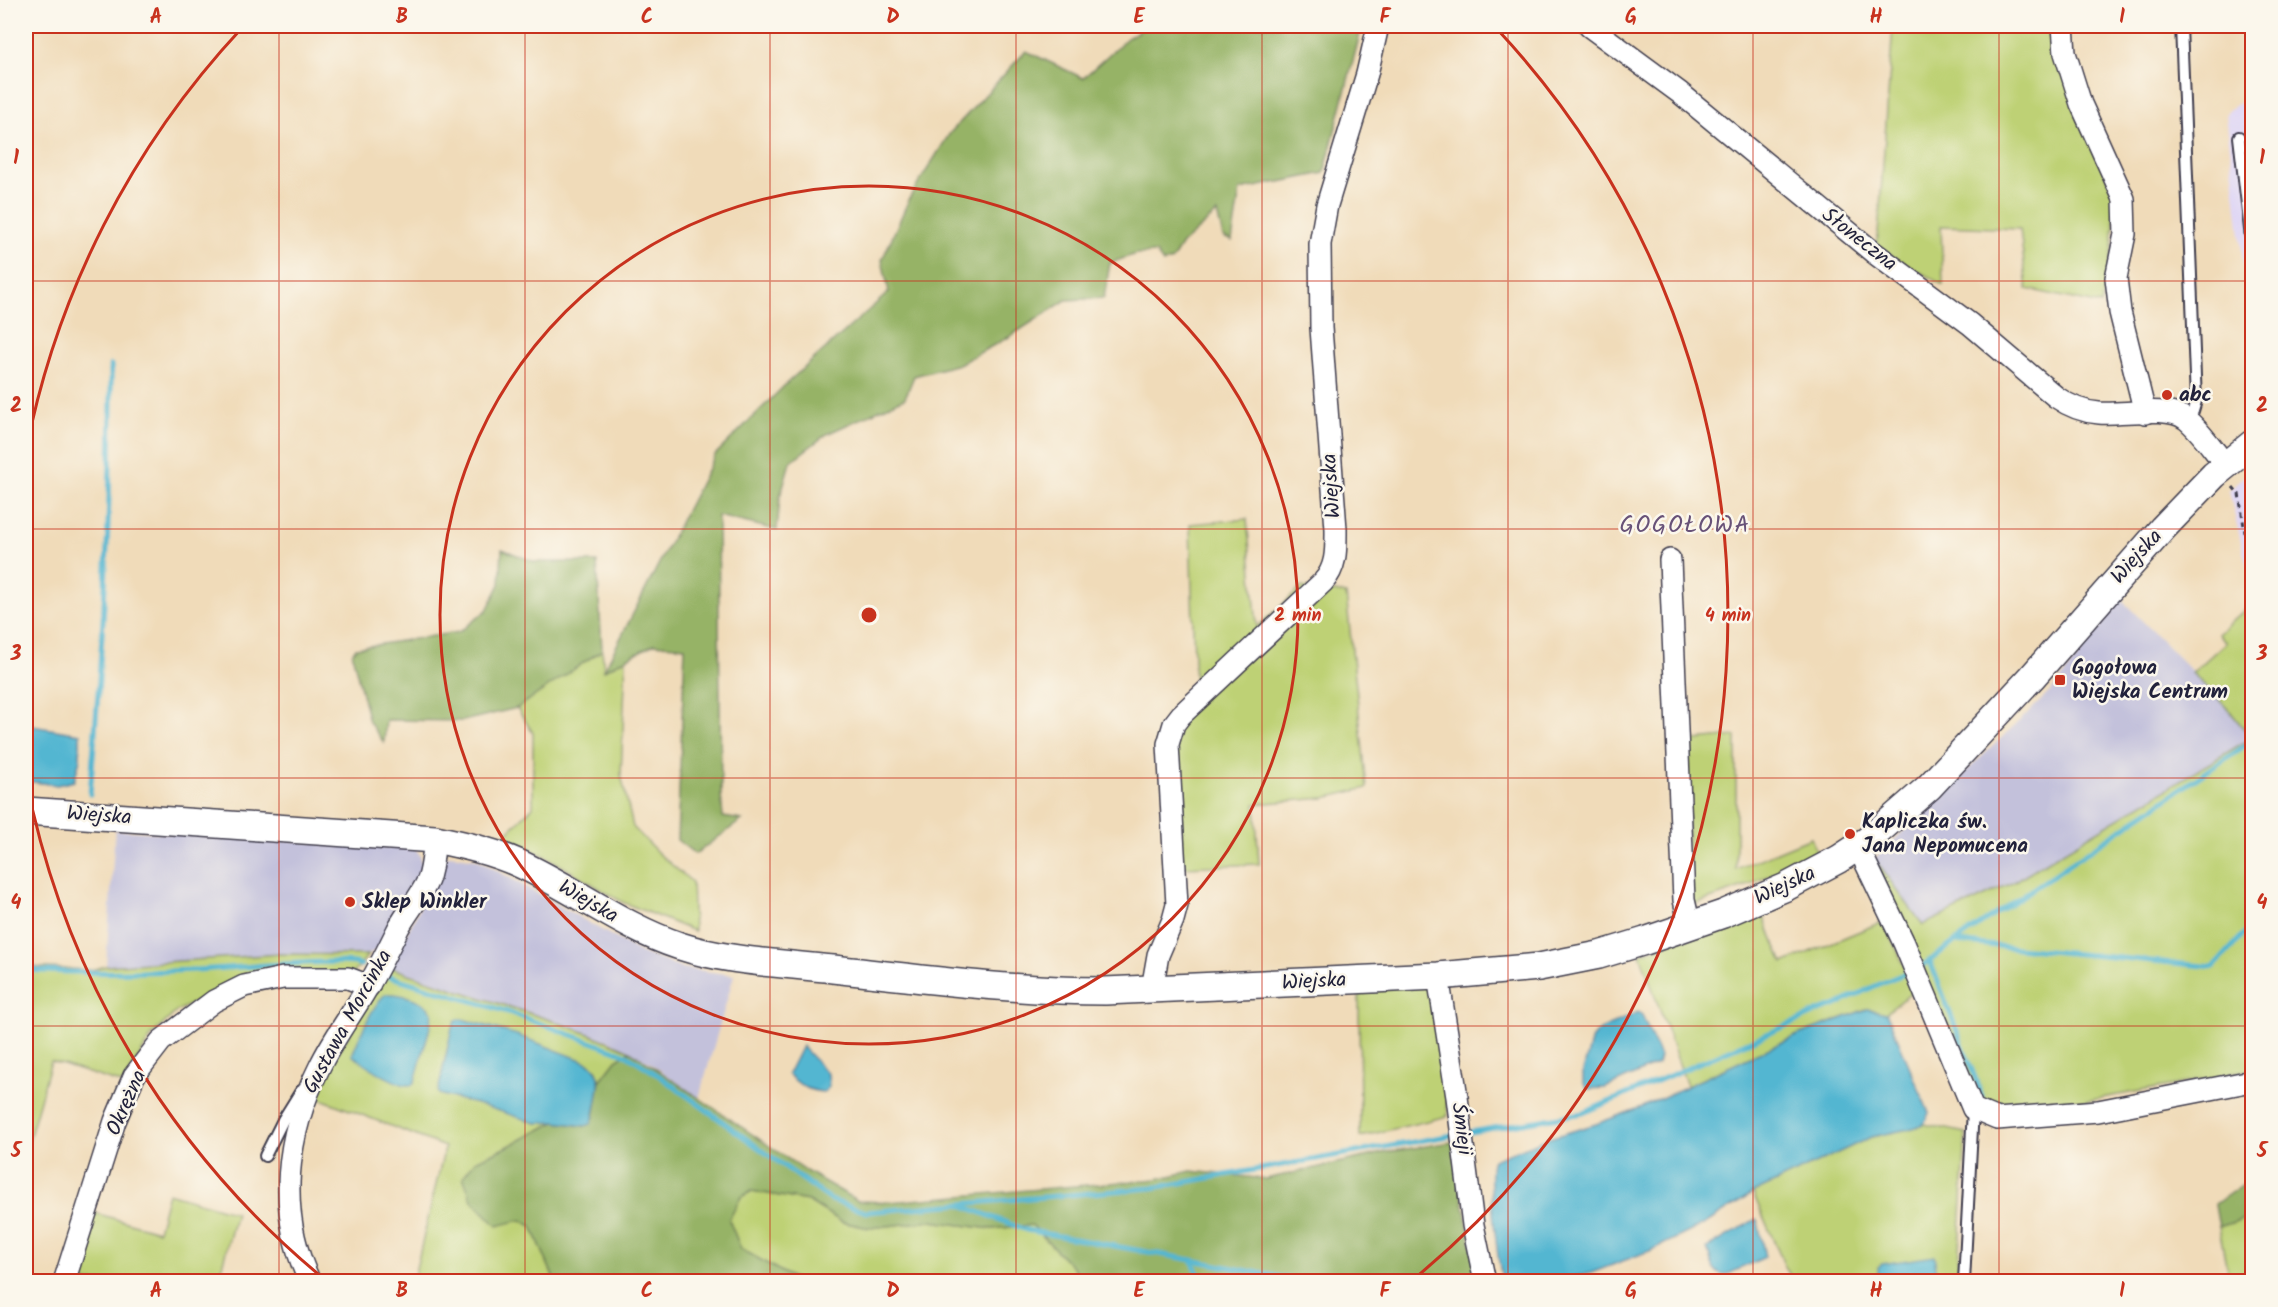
<svg xmlns="http://www.w3.org/2000/svg" width="2278" height="1307" font-family="Kalam,sans-serif">
	<style>
		.built { fill: #ded5f5 }
		.industrial { fill: #c3c1db }
		.green { fill: #bed175; stroke: #707a58; stroke-width: 1.5 }
		.forest { fill: #96b366; stroke: #5c6a50; stroke-width: 1.5 }
		.water { fill: #52b6d1; stroke: #3a6c86; stroke-width: 1.5 }
		.lines { fill: none; stroke-linecap: round; stroke-linejoin: round }
		.stream { stroke: #52b6d1; stroke-width: 5 }
		.service-casing { stroke: #413e4e; stroke-width: 14 }
		.minor-casing { stroke: #413e4e; stroke-width: 24 }
		.tertiary-casing { stroke: #413e4e; stroke-width: 30 }
		.path { stroke: #413e4e; stroke-width: 3; stroke-dasharray: 4.5 4.5; stroke-linecap: butt }
		.service { stroke: #fff; stroke-width: 10 }
		.minor { stroke: #fff; stroke-width: 21 }
		.tertiary { stroke: #fff; stroke-width: 27 }
		.grid { fill: none; stroke: #c8321e; stroke-width: 1.5; stroke-opacity: 0.55 }
		.ring { fill: none; stroke: #c8321e; stroke-width: 3 }
		.poi-dot { fill: #c8321e; stroke: #fbf7ec; stroke-width: 2 }
		.labels { text-anchor: middle; dominant-baseline: central; stroke-width: 5; stroke-linejoin: round; paint-order: stroke }
		.street-label { font-size: 21px; fill: #22223b; stroke: #fbf7ec }
		.poi-label { font-size: 21px; font-weight: bold; fill: #22223b; stroke: #fbf7ec; text-anchor: start }
		.quarter-label { font-size: 24px; letter-spacing: 1.5px; fill: #685278; stroke: #fbf7ec }
		.centre { fill: #c8321e; stroke: #fbf7ec; stroke-width: 3 }
		.ring-label { font-size: 18px; text-anchor: middle; font-weight: bold; fill: #c8321e; stroke: #fbf7ec; stroke-width: 5; stroke-linejoin: round; paint-order: stroke }
		.neatline { fill: none; stroke: #c8321e; stroke-width: 2 }
		.grid-label { font-size: 20px; text-anchor: middle; font-weight: bold; fill: #c8321e }
	</style>
	<rect width="100%" height="100%" fill="#fbf7ec"/>
	<filter id="ink" filterUnits="userSpaceOnUse"><feTurbulence type="fractalNoise" baseFrequency=".0167" numOctaves="2"/><feDisplacementMap in="SourceGraphic" scale="12" xChannelSelector="R" yChannelSelector="G"/><feConvolveMatrix kernelMatrix="1 2 1 2 8 2 1 2 1" color-interpolation-filters="sRGB"/></filter>
	<filter id="wash" filterUnits="userSpaceOnUse"><feTurbulence type="fractalNoise" baseFrequency=".008" numOctaves="4" result="noise"/><feDisplacementMap in="SourceGraphic" scale="24" xChannelSelector="R" yChannelSelector="G"/><feGaussianBlur stdDeviation="1.35" result="paint"/><feColorMatrix in="noise" values="0 0 0 0 0 0 0 0 0 0 0 0 0 0 0 0 0 1.4 0 .05"/><feComposite in="paint" operator="in"/></filter>
	<g filter="url(#wash)">
		<rect width="100%" height="100%" fill="#f0dbb9"/>
		<!-- built -->
		<g class="built">
			<path d="M2252,93V340L2226,113Z"/>
			<path d="M2252,469V588L2229,491Z"/>
		</g>
		<!-- industrial -->
		<g class="industrial">
			<path d="M2121,599L2226,706L2251,738L2010,884L1923,925L1874,859L2055,687Z"/>
			<path d="M115,830L415,849L420,855L424,874L385,944L368,955L280,954L106,966Z"/>
			<path d="M450,855L477,859L642,953L682,968L734,975L699,1098L649,1062L610,1041L390,967L444,859Z"/>
		</g>
		<!-- green -->
		<g class="green">
			<path d="M1893,26H2053L2114,196C2116,233 2110,269 2101,305L2027,289L2020,229L1941,226L1943,285L1877,248Z"/>
			<path d="M1247,519L1257,627L1302,587L1346,594L1367,788L1324,798L1255,804L1259,864L1184,867L1166,816L1160,733L1195,694L1190,524Z"/>
			<path d="M2250,605L2252,606V1068L2213,1078L2057,1106L1995,1110L1978,1101L1874,859L1923,925L2010,884L2251,738L2226,706L2192,673L2226,642L2218,634Z"/>
			<path d="M602,650L604,670L626,659L621,775L633,827L659,854L692,882L694,931L622,902L547,857L503,837L533,807V733L517,708Z"/>
			<path d="M1736,736V869L1811,838L1818,854L1744,887L1690,906L1685,741Z"/>
			<path d="M1760,908L1783,963L1884,921L1915,990L1886,1013L1866,1009L1798,1035L1687,1086L1640,954Z"/>
			<path d="M280,954L368,955L354,973L224,987L177,1011L152,1035L123,1084L51,1061L26,1150V967L91,970L106,966Z"/>
			<path d="M390,967C469,997 553,1016 630,1051L616,1060L600,1081L597,1071L589,1063L452,1028L440,1082V1094L490,1107L536,1123L555,1122L507,1147L475,1161L521,1220L532,1226L555,1281H523L519,1279L515,1282L413,1281L445,1147L316,1097L326,1072Z"/>
			<path d="M1429,985L1444,1071L1448,1116L1360,1137L1359,989Z"/>
			<path d="M1924,1124L1966,1133L1957,1281H1794L1786,1269L1753,1193L1871,1137L1913,1128Z"/>
			<path d="M752,1191L808,1201L842,1222L869,1228L931,1221L992,1229L1032,1225L1086,1281H798L741,1249L728,1220L741,1197Z"/>
			<path d="M168,1193L236,1213L218,1281L74,1282L91,1212L158,1231Z"/>
			<path d="M2252,1216V1280L2229,1281L2219,1227Z"/>
		</g>
		<!-- forest -->
		<g class="forest">
			<path d="M1147,26H1362L1324,173L1240,190L1232,241L1223,237L1217,213L1182,244L1172,260L1163,263L1156,253L1136,254L1110,263L1104,298L1066,300L1009,337L959,364L914,376L905,398L827,434L790,462L780,497L777,530L718,516L721,795L723,817L742,820L695,854L677,840L685,647L654,644L604,670L715,455L789,381L889,292L882,260L910,197L950,133L1026,51L1083,78L1127,38Z"/>
			<path d="M502,549L535,562H597L602,650L517,708L463,721L386,720L384,743L369,722L352,654L356,648L459,632L487,610L500,584Z"/>
			<path d="M630,1051L806,1171L858,1201L889,1202L1157,1179L1191,1171L1266,1179L1387,1152L1452,1142L1478,1281H1086L1032,1225L992,1229L931,1221L869,1228L842,1222L808,1201L752,1191L741,1197L729,1220L741,1249L798,1281H555L532,1226L521,1220L497,1226L472,1200L463,1177L475,1161L507,1147L555,1122L584,1126L594,1117L600,1081L616,1060Z"/>
			<path d="M2252,1178V1216L2219,1227L2215,1204Z"/>
		</g>
		<!-- water -->
		<g class="water">
			<path d="M26,725L80,734V759L74,781L57,785L26,781Z"/>
			<path d="M386,994C401,993 423,999 432,1012L430,1027L415,1081L412,1085C396,1087 366,1064 352,1055C359,1039 372,1004 386,994Z"/>
			<path d="M1867,1009L1886,1013L1891,1023L1929,1113L1924,1124L1913,1128L1871,1137L1753,1193L1705,1224L1652,1250L1591,1273L1555,1281H1503C1498,1265 1486,1170 1493,1160L1546,1139L1596,1124L1642,1107L1798,1035Z"/>
			<path d="M1638,1012L1642,1015L1660,1056L1658,1064L1605,1088L1587,1089L1583,1082V1071L1592,1038L1600,1030Z"/>
			<path d="M462,1019L517,1035L589,1063C594,1068 599,1072 599,1080C600,1086 594,1118 591,1124L585,1126L555,1122L536,1123L484,1106L439,1094L438,1092L452,1028L456,1020Z"/>
			<path d="M802,1046L828,1074L829,1087L824,1092C808,1091 799,1085 788,1074Z"/>
			<path d="M1756,1219L1758,1222L1765,1257L1726,1275C1712,1276 1711,1258 1707,1248Z"/>
			<path d="M1934,1256L1937,1274L1929,1281H1879L1878,1267L1882,1264Z"/>
		</g>
		<g class="lines">
			<!-- stream -->
			<g class="stream">
				<path d="M90,794C102,651 112,509 111,365"/>
				<path d="M1955,942L2214,967L2252,925"/>
				<path d="M1930,961L1982,1096"/>
				<path d="M1922,966L1963,936L2252,741"/>
				<path d="M26,970C102,975 179,972 255,966C282,964 307,962 334,962C343,963 352,961 361,965"/>
				<path d="M388,976L508,1012L627,1055L658,1075L831,1200L866,1212L1152,1188L1453,1135"/>
				<path d="M1470,1132L1583,1113L1811,1015C1820,1009 1828,1009 1837,1005C1859,993 1883,982 1906,973"/>
				<path d="M961,1205L1026,1230L1192,1260L1202,1282"/>
				<path d="M1192,1260L1306,1282"/>
			</g>
		</g>
	</g>
	<g filter="url(#ink)">
		<g class="lines">
			<defs>
				<g id="service">
					<path d="M2181,26L2196,401L2193,411L2187,420"/>
					<path d="M2239,137L2252,247"/>
					<path d="M265,1156L283,1120L301,1091"/>
					<path d="M1964,1282L1973,1109"/>
				</g>
				<g id="minor">
					<path d="M1589,26L1680,93L1873,252L1970,324L2056,397C2069,406 2084,412 2099,413C2123,415 2167,405 2186,419C2201,431 2213,450 2226,465"/>
					<path d="M2063,26L2065,53L2081,104L2124,199L2125,234L2116,278L2120,312L2145,413"/>
					<path d="M1670,560L1684,900L1690,926"/>
					<path d="M1858,847L1904,943L1973,1109L1997,1119L2098,1111L2252,1081"/>
					<path d="M1438,976L1457,1097L1473,1225L1485,1282"/>
					<path d="M1152,989L1158,955L1173,920L1177,905L1168,744L1174,724L1181,715L1323,582C1337,567 1336,549 1336,529L1321,328L1320,244L1327,205L1367,74L1378,26"/>
					<path d="M64,1282L115,1121L134,1076L161,1041L214,1001L244,986L283,978H348L369,986"/>
					<path d="M310,1282C276,1212 286,1134 320,1066C333,1039 352,1014 367,988C379,968 389,947 399,927C408,911 421,896 428,880C433,867 433,852 435,839"/>
				</g>
				<path id="tertiary" d="M26,811L435,839C464,845 491,851 518,863C573,888 622,927 680,946C728,962 782,963 833,969C923,979 1014,991 1105,991L1438,976L1539,967L1599,955L1645,941L1723,914L1786,887L1839,859L1868,840L1929,787L2032,677L2163,528L2214,475L2252,444"/>
			</defs>
			<!-- service casing -->
			<use href="#service" class="service-casing"/>
			<!-- minor casing -->
			<use href="#minor" class="minor-casing"/>
			<!-- tertiary casing -->
			<use href="#tertiary" class="tertiary-casing"/>
			<!-- path -->
			<path class="path" d="M2233,487L2239,494L2252,578"/>
			<!-- service -->
			<use href="#service" class="service"/>
			<!-- minor -->
			<use href="#minor" class="minor"/>
			<!-- tertiary -->
			<use href="#tertiary" class="tertiary"/>
		</g>
	</g>
	<!-- grid -->
	<path class="grid" d="M279,26V1282M525,26V1282M770,26V1282M1016,26V1282M1262,26V1282M1508,26V1282M1753,26V1282M1999,26V1282M26,281H2252M26,529H2252M26,778H2252M26,1026H2252"/>
	<!-- distance rings -->
	<g class="ring">
		<circle cx="869" cy="615" r="429"/>
		<path d="M323 1278A859 859 0 0 1 26 779M26 451A859 859 0 0 1 241 29M1497 29A859 859 0 0 1 1415 1278"/>
	</g>
	<!-- markers -->
	<g class="poi-dot">
		<circle cx="2167" cy="395" r="6"/>
		<rect x="2054" y="674" width="12" height="12" rx="3"/>
		<circle cx="1850" cy="834" r="6"/>
		<circle cx="350" cy="902" r="6"/>
	</g>
	<g class="labels">
		<!-- street labels -->
		<g class="street-label">
			<text transform="translate(1859 240) rotate(38)">Słoneczna</text>
			<text transform="translate(1332 486) rotate(-94)">Wiejska</text>
			<text transform="translate(2137 557) rotate(-48)">Wiejska</text>
			<text transform="translate(99 816) rotate(4)">Wiejska</text>
			<text transform="translate(1785 886) rotate(-25)">Wiejska</text>
			<text transform="translate(588 902) rotate(30)">Wiejska</text>
			<text transform="translate(1314 982) rotate(-3)">Wiejska</text>
			<text transform="translate(348 1022) rotate(-61)">Gustawa Morcinka</text>
			<text transform="translate(127 1103) rotate(-66)">Okrężna</text>
			<text transform="translate(1461 1129) rotate(83)">Śmieji</text>
		</g>
		<!-- poi labels -->
		<g class="poi-label">
			<text x="2179" y="395">abc</text>
			<text x="2072" y="668">Gogołowa<tspan x="2072" dy="24">Wiejska Centrum</tspan></text>
			<text x="1862" y="822">Kapliczka św.<tspan x="1862" dy="24">Jana Nepomucena</tspan></text>
			<text x="362" y="902">Sklep Winkler</text>
		</g>
		<!-- quarter labels -->
		<g class="quarter-label">
			<text x="1685" y="525">GOGOŁOWA</text>
		</g>
	</g>
	<circle cx="869" cy="615" r="9" class="centre"/>
	<g class="ring-label">
		<text x="1298" y="621">2 min</text>
		<text x="1728" y="621">4 min</text>
	</g>
	<!-- margin -->
	<rect width="2278" height="1307" fill="none" stroke="#fbf7ec" stroke-width="66"/>
	<rect x="33" y="33" width="2212" height="1241" class="neatline"/>
	<g class="grid-label">
		<text x="156" y="23">A</text>
		<text x="402" y="23">B</text>
		<text x="647" y="23">C</text>
		<text x="893" y="23">D</text>
		<text x="1139" y="23">E</text>
		<text x="1385" y="23">F</text>
		<text x="1631" y="23">G</text>
		<text x="1876" y="23">H</text>
		<text x="2122" y="23">I</text>
		<text x="16" y="164">1</text>
		<text x="2262" y="164">1</text>
		<text x="16" y="412">2</text>
		<text x="2262" y="412">2</text>
		<text x="16" y="660">3</text>
		<text x="2262" y="660">3</text>
		<text x="16" y="909">4</text>
		<text x="2262" y="909">4</text>
		<text x="16" y="1157">5</text>
		<text x="2262" y="1157">5</text>
		<text x="156" y="1297">A</text>
		<text x="402" y="1297">B</text>
		<text x="647" y="1297">C</text>
		<text x="893" y="1297">D</text>
		<text x="1139" y="1297">E</text>
		<text x="1385" y="1297">F</text>
		<text x="1631" y="1297">G</text>
		<text x="1876" y="1297">H</text>
		<text x="2122" y="1297">I</text>
	</g>
</svg>
